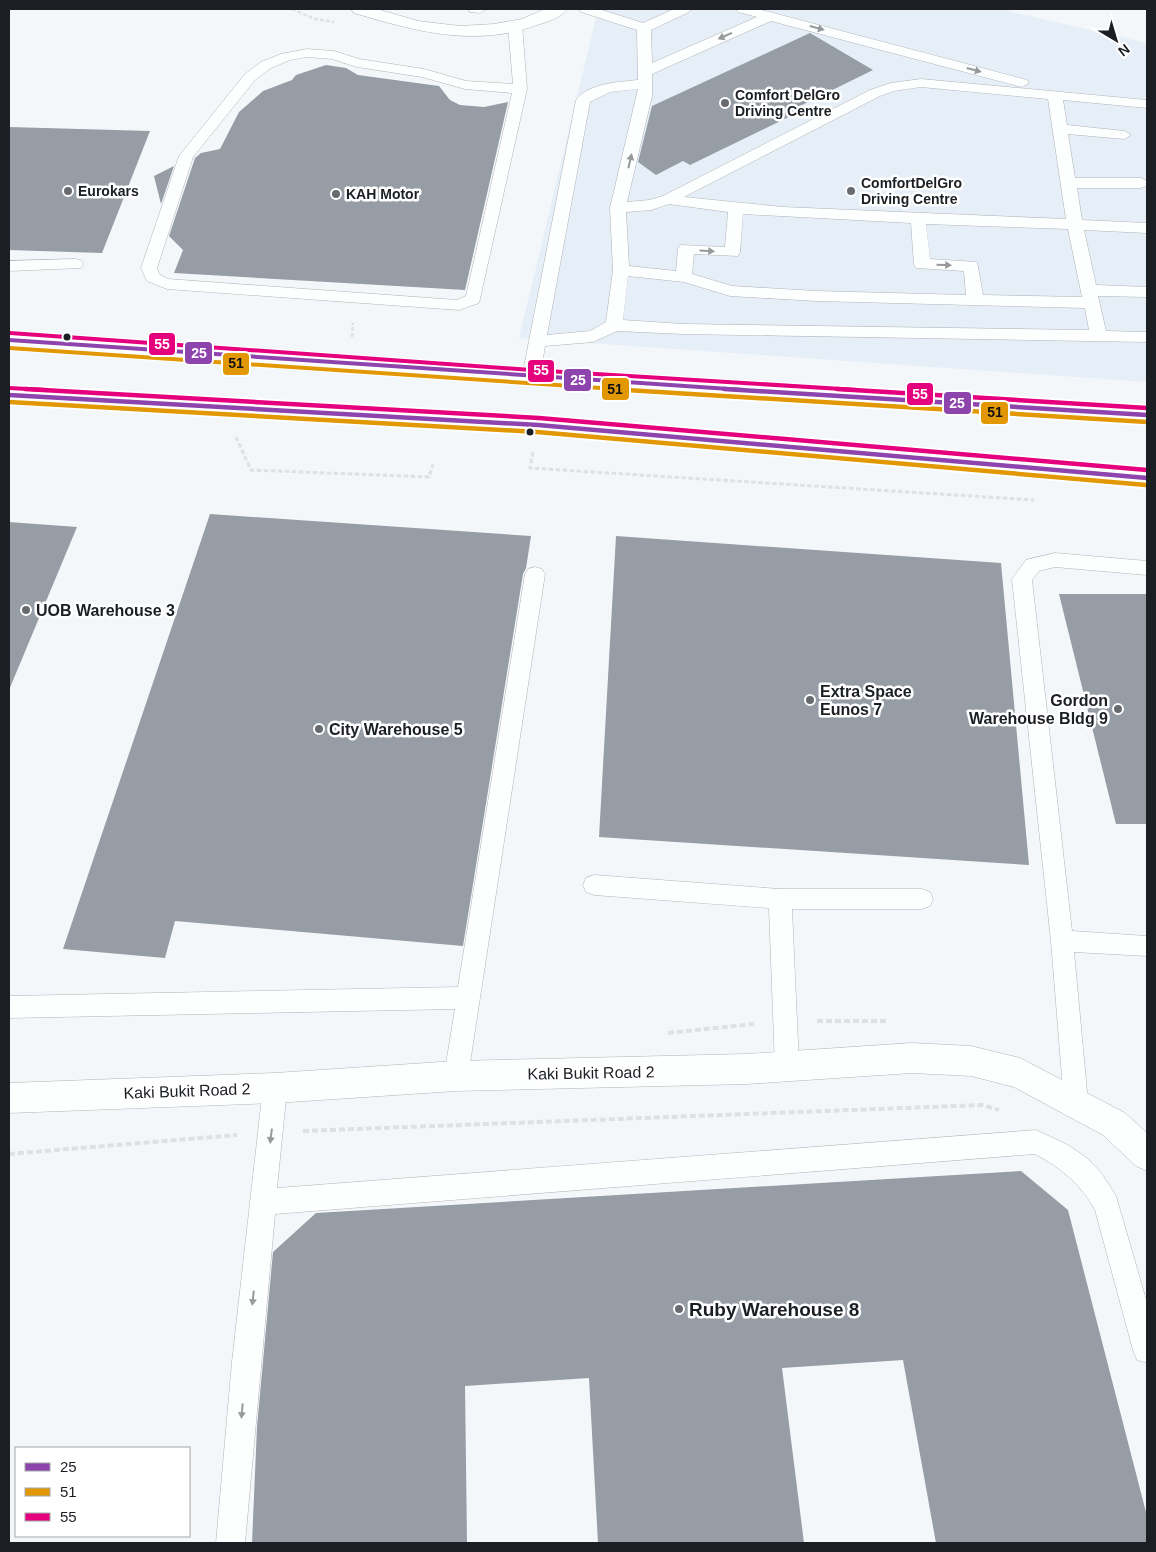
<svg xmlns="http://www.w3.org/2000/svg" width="1156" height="1552" font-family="Arial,sans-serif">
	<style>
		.built { fill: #e6eef8 }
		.building { fill: #969da5 }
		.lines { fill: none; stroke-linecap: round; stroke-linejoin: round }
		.lane-casing { stroke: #b0b3b7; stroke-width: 1 }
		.street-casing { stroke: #b0b3b7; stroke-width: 1 }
		.secondary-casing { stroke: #b0b3b7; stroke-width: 1 }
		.highway-casing { stroke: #b0b3b7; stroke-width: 1 }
		.path-far2 { stroke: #e0e0e1; stroke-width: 2.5; stroke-dasharray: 4 2; stroke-linecap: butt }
		.path-far1 { stroke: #e0e0e1; stroke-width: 3; stroke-dasharray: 4.5 2.5; stroke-linecap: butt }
		.path { stroke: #e0e0e1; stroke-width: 4; stroke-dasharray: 6 3; stroke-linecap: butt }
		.lane { fill: #fdfefe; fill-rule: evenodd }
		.street { fill: #fdfefe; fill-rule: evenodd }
		.secondary { fill: #fdfefe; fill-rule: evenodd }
		.highway { fill: #fdfefe; fill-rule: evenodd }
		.bus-1-far1-casing { stroke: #fff; stroke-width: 6 }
		.bus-1-casing { stroke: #fff; stroke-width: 8 }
		.bus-2-far1-casing { stroke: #fff; stroke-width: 6 }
		.bus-2-casing { stroke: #fff; stroke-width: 8 }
		.bus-3-far1-casing { stroke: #fff; stroke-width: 6 }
		.bus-3-casing { stroke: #fff; stroke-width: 8 }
		.bus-1-far1 { stroke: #8e44ad; stroke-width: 4 }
		.bus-1 { stroke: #8e44ad; stroke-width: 4.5 }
		.bus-2-far1 { stroke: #e19804; stroke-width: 4 }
		.bus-2 { stroke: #e19804; stroke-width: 4.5 }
		.bus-3-far1 { stroke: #e5007d; stroke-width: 4 }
		.bus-3 { stroke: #e5007d; stroke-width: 4.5 }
		.oneway { fill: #97999b }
		.poi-dot { fill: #676a6e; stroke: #fff; stroke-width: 2 }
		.bus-dot { fill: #1b1e23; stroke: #fff; stroke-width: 2 }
		.labels { text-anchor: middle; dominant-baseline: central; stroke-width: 5; stroke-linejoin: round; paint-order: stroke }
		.far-poi-label { font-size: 14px; font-weight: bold; fill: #1b1e23; stroke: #fff; text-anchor: start }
		.poi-label { font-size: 16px; font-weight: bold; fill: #1b1e23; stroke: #fff; text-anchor: start }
		.street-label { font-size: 16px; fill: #1b1e23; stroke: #fff }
		.near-poi-label { font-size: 19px; font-weight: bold; fill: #1b1e23; stroke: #fff; text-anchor: start }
		.line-badge { stroke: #fff; stroke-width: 2 }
		.badge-label { font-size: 14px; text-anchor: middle; font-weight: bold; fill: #fff }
		.pale-badge-label { font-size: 14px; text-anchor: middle; font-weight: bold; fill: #111 }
	</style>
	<rect width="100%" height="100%" fill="#f4f7fa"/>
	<!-- built -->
	<path class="built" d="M598,9H999L1147,43V382L519,338Z"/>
	<!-- building -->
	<g class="building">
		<path d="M810,33L873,70L798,107L803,110L690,165L683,161L656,175L638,162L652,106Z"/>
		<path d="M326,65L346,68L358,75L439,86L450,100L460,105L484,107L508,102L465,290L174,273L183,250L169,236L195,158L201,153L220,149L239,112L263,91L292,80L296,75Z"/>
		<path d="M9,127L150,131L102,253L9,250Z"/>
		<path d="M174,166L161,204L154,176Z"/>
		<path d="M210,514L531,536L526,568L523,574L463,946L175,921L165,958L63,949Z"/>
		<path d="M9,522L77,527L9,690Z"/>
		<path d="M616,536L1001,563L1029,865L599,837Z"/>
		<path d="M1059,594H1147V824H1116Z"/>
		<path d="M1021,1171L1068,1210L1147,1516V1543H936L903,1360L782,1368L804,1543H598L589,1378L465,1386L467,1543H252L257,1427L273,1252L316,1213Z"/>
	</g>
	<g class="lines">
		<defs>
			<g id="lane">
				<path d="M468,9H487L480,13L470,12Z"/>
				<path d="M579,9H599L643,23L674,9H691L689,12L651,30L652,63L757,17L738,12L736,9H758L1027,80L1029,83L1022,87L771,21L652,74V96L627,202L649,200L663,196L870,90L891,83L921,79L1147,100V108L1063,100L1067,125L1124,131L1131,135L1124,139L1068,134L1075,178H1141L1147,181L1146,186L1141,188H1077L1082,220L1147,223V233L1084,230L1096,285L1147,287V297L1098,296L1106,331L1147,332V342L683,334L617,331L593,342L545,346L540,377L537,381H525L522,377L529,341L576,100C589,83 619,82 638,80L637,30L581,12ZM921,87L1048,99L1066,219L783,207L684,197L880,96L894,91ZM638,89L610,208L613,270L606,322L590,331L547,335L590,102L610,92ZM669,204L728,212L725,247L680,245L678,249L676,271L629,266L626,212L651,210ZM743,214L911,223L914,264L916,268L964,271L966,295L816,291L732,286L692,274L694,254L738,256L740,252ZM926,224L1068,229L1082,297L983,295L977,262L930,259ZM628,276L684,282L730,296L816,301L1085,308L1089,330L683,324L623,320Z"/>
				<path d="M515,21L522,25L527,89L479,303L459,310L167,289L147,281L141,268L179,156L245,74L261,62L281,54L307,49L334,51L359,59L424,69L466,81L513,84L508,25ZM307,57L332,59L357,67L422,77L465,89L512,93L466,296L457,300L168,279L159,274L157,268L193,157L255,80L271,68L290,60Z"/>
				<path d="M75,259L81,260L83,264L81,268L9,271V261Z"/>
				<path d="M1055,553L1147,561V575L1055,567L1039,571L1032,580L1072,931L1147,936V956L1074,952L1088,1102L1085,1110L1076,1114L1067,1110L1064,1102L1051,941L1012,579L1026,560Z"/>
				<path d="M535,567L542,569L545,574L468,1076L465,1084L456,1088L447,1084L444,1076L455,1009L9,1018V996L458,987L525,574L528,569Z"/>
				<path d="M594,875L780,889H922L930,892L933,899L930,906L922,909H792L799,1066L796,1074L787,1078L778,1074L775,1066L769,908L594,895L586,892L583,885L586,878Z"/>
				<path d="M275,1076L284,1080L287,1088L277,1188L1036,1130L1068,1145L1087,1158L1102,1174L1116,1196L1147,1303V1363L1137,1360L1133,1350L1095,1210C1081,1184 1061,1168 1035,1154L275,1214L245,1543H216L232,1362L263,1088L266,1080Z"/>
			</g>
			<path id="street" d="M912,1043L971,1046L1020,1058L1125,1113L1147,1133V1171L1136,1166L1103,1135L1014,1087L971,1076L912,1073L747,1084L456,1091L275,1103L9,1113V1083L275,1073L456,1061L747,1054Z"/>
			<path id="secondary" d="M351,9H377L418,21L460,26L494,24L522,19L545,9H567C561,18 547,22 537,25C474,48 415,31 354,13Z"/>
			<g id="highway">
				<path d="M9,333L531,369L1147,407V423L531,385L9,347Z"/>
				<path d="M9,387L538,417L1147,470V486L538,433L9,403Z"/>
			</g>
		</defs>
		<!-- lane casing -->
		<use href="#lane" class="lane-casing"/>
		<!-- street casing -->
		<use href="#street" class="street-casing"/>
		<!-- secondary casing -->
		<use href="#secondary" class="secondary-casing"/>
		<!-- highway casing -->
		<use href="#highway" class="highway-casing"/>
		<!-- path-far2 -->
		<g class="path-far2">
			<path d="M292,9L315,19L334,22"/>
			<path d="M352,337L353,323"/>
		</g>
		<!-- path-far1 -->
		<g class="path-far1">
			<path d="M236,437L251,470L429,477L433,464"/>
			<path d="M533,452L530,468L1034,500"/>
		</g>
		<!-- path -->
		<g class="path">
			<path d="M817,1021H886"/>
			<path d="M668,1033L754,1024"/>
			<path d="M303,1131L982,1105L999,1110"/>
			<path d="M9,1154L237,1135"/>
		</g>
		<!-- lane -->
		<use href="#lane" class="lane"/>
		<!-- street -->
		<use href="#street" class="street"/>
		<!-- secondary -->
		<use href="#secondary" class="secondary"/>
		<!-- highway -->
		<use href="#highway" class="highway"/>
		<defs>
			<path id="bus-1-far1" d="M9,340L744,390"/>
			<g id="bus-1">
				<path d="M724,389L1147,415"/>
				<path d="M9,395L538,425L1147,478"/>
			</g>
			<path id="bus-2-far1" d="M9,348L631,390"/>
			<g id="bus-2">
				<path d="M610,389L1147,422"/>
				<path d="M9,402L537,432L1146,485"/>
			</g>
			<g id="bus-3-far1">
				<path d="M10,333L531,370L858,390"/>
				<path d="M9,388L47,390"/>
			</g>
			<g id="bus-3">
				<path d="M25,389L539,418L1147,470"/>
				<path d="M837,389L1147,408"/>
			</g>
		</defs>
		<!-- bus-1-far1 casing -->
		<use href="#bus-1-far1" class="bus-1-far1-casing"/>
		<!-- bus-1 casing -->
		<use href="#bus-1" class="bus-1-casing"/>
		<!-- bus-2-far1 casing -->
		<use href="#bus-2-far1" class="bus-2-far1-casing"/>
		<!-- bus-2 casing -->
		<use href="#bus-2" class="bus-2-casing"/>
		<!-- bus-3-far1 casing -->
		<use href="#bus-3-far1" class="bus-3-far1-casing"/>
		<!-- bus-3 casing -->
		<use href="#bus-3" class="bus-3-casing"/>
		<!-- bus-1-far1 -->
		<use href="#bus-1-far1" class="bus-1-far1"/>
		<!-- bus-1 -->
		<use href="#bus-1" class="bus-1"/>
		<!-- bus-2-far1 -->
		<use href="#bus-2-far1" class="bus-2-far1"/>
		<!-- bus-2 -->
		<use href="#bus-2" class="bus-2"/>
		<!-- bus-3-far1 -->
		<use href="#bus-3-far1" class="bus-3-far1"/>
		<!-- bus-3 -->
		<use href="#bus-3" class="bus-3"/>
	</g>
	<!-- one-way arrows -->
	<defs><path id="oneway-solid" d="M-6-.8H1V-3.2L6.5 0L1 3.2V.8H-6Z" transform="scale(1.25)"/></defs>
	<g class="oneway">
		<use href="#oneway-solid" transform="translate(817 28) rotate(15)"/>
		<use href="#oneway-solid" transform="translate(725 36) rotate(156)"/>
		<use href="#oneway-solid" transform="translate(974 70) rotate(15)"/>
		<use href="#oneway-solid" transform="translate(630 161) rotate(-77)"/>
		<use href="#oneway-solid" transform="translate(707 251) rotate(4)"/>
		<use href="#oneway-solid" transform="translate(944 265) rotate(2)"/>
		<use href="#oneway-solid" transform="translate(271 1136) rotate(97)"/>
		<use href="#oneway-solid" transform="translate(253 1298) rotate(96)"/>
		<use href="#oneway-solid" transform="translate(242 1411) rotate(95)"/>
	</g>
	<!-- markers -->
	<g class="poi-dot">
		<circle cx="725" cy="103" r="5"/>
		<circle cx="68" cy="191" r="5"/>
		<circle cx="851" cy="191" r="5"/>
		<circle cx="336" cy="194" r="5"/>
		<circle cx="26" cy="610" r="5"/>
		<circle cx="810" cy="700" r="5"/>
		<circle cx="1118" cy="709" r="5"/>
		<circle cx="319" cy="729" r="5"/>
		<circle cx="679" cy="1309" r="5"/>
	</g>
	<g class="bus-dot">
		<circle cx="67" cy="337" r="4.5"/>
		<circle cx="530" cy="432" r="4.5"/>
	</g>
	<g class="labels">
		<!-- far-poi labels -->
		<g class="far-poi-label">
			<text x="735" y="95">Comfort DelGro<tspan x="735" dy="16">Driving Centre</tspan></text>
			<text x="861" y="183">ComfortDelGro<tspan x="861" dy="16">Driving Centre</tspan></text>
			<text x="78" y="191">Eurokars</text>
			<text x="346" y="194">KAH Motor</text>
		</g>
		<!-- poi labels -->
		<g class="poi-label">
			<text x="36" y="610">UOB Warehouse 3</text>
			<text x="820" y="691">Extra Space<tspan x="820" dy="18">Eunos 7</tspan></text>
			<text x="1108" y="700" text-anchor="end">Gordon<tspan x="1108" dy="18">Warehouse Bldg 9</tspan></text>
			<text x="329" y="729">City Warehouse 5</text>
		</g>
		<!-- street labels -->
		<g class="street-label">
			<text transform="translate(591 1073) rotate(-1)">Kaki Bukit Road 2</text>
			<text transform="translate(187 1091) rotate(-2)">Kaki Bukit Road 2</text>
		</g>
		<!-- near-poi labels -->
		<g class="near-poi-label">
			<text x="689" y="1309">Ruby Warehouse 8</text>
		</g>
	</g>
	<g class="line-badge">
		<rect x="148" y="332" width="28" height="24" rx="5" fill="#e5007d"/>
		<rect x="184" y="341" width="29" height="24" rx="5" fill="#8e44ad"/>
		<rect x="222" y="352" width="28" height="24" rx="5" fill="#e19804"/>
		<rect x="527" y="359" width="28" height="24" rx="5" fill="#e5007d"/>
		<rect x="563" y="368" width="29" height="24" rx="5" fill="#8e44ad"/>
		<rect x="601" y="377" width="29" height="24" rx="5" fill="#e19804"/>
		<rect x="906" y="382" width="28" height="24" rx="5" fill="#e5007d"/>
		<rect x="943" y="391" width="29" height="24" rx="5" fill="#8e44ad"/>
		<rect x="980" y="401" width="29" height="24" rx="5" fill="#e19804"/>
	</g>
	<g class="badge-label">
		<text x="162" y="349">55</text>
		<text x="199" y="358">25</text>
		<text x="541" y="375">55</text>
		<text x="578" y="385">25</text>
		<text x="920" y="399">55</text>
		<text x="957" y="408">25</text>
	</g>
	<g class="pale-badge-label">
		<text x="236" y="368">51</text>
		<text x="615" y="394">51</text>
		<text x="995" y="417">51</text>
	</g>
	<!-- border -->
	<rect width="1156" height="1552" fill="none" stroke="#1b1e23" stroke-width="20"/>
	<!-- legend -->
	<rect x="15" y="1447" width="175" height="90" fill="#ffffff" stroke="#a4a5a7"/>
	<rect x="25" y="1463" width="25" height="8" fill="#8e44ad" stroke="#a4a5a7"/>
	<text x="60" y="1472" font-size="15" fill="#1b1e23">25</text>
	<rect x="25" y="1488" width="25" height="8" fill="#e19804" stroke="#a4a5a7"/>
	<text x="60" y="1497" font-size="15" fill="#1b1e23">51</text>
	<rect x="25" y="1513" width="25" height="8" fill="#e5007d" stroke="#a4a5a7"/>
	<text x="60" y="1522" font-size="15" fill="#1b1e23">55</text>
	<!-- north arrow -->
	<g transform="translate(1116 40) rotate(142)" stroke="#ffffff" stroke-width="4" paint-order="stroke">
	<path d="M0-4L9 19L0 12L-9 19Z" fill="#1b1e23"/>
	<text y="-8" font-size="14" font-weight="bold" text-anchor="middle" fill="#1b1e23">N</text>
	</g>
</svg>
